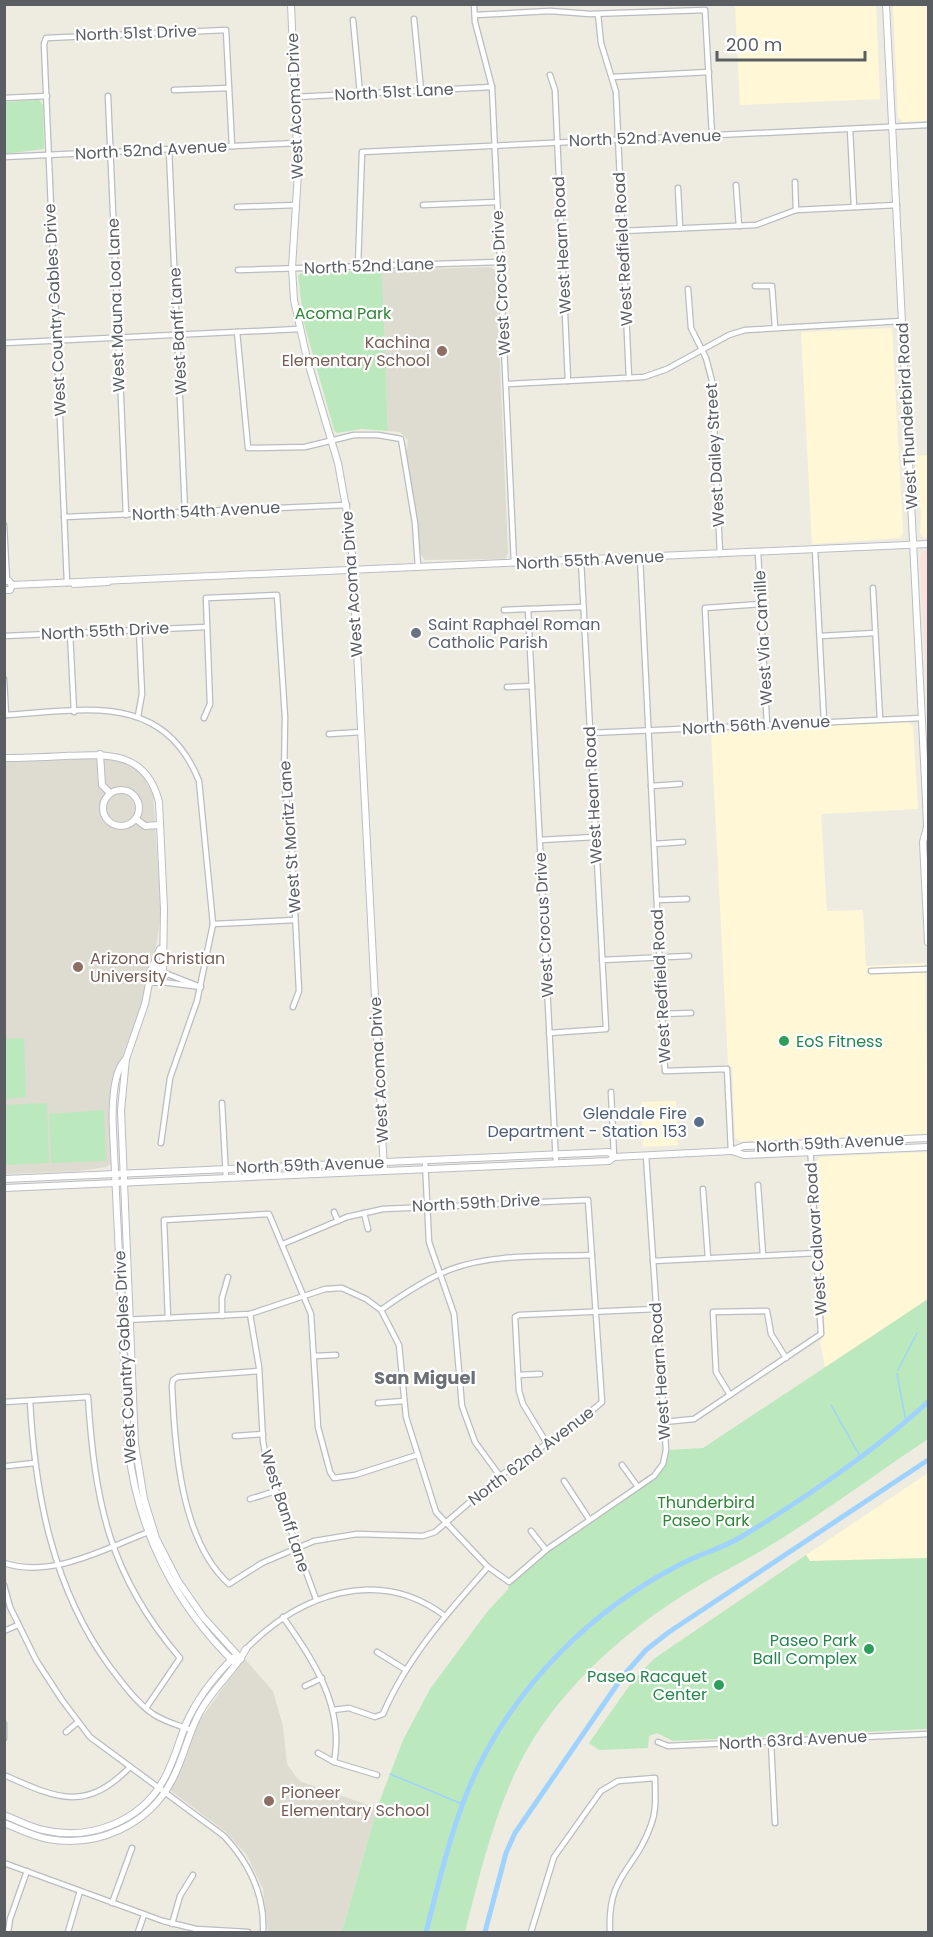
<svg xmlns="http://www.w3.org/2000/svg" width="933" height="1937" font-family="Poppins,sans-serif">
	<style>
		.commercial { fill: #fff7d5 }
		.education { fill: #dedbd0 }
		.medical { fill: #fde0db }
		.green { fill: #bce8bd }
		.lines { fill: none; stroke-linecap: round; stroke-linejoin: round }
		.stream { stroke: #a0d2ff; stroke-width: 1.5 }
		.canal { stroke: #a0d2ff; stroke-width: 5 }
		.street-casing { stroke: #b9bcc1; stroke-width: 7 }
		.secondary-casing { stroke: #babdc4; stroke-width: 8 }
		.street { stroke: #fff; stroke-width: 4.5 }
		.secondary { stroke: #fff; stroke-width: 6 }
		.education-dot { fill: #8d6e63; stroke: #fff; stroke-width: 2 }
		.worship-dot { fill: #6b7280; stroke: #fff; stroke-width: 2 }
		.leisure-dot { fill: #2e9e5b; stroke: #fff; stroke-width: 2 }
		.service-dot { fill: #5c6f8a; stroke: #fff; stroke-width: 2 }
		.labels { text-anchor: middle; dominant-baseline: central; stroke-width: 4.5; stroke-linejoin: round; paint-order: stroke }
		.street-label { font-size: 16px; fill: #5a5e63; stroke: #fff }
		.park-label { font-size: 16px; fill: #2e8636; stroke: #fff }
		.education-label { font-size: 16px; fill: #785e54; stroke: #fff; text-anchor: start }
		.worship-label { font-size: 16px; fill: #5b616d; stroke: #fff; text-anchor: start }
		.leisure-label { font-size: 16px; fill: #27864d; stroke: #fff; text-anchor: end }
		.service-label { font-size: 16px; fill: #4e5e75; stroke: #fff; text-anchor: end }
		.neighbourhood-label { font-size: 18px; font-weight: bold; fill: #6b7076; stroke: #fff }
	</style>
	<rect width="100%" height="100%" fill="#eeece1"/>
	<!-- commercial -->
	<g class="commercial">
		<path d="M735,5H876L880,99L740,105Z"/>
		<path d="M893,5H928V121L903,122L898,118Z"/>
		<path d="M892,328L903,533L900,538L812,544L801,332Z"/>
		<path d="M928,455V538H924L920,533L921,516L915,456Z"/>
		<path d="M908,722L913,726L918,809L821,814L827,911L863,910L866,966L925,963L928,1134L739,1141L735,1137L732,1068L728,1064L711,731Z"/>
		<path d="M676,1101L678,1145L643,1147L641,1102Z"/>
		<path d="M928,1152V1299L825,1368L820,1341L825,1334L816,1161L821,1157Z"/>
		<path d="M928,1473V1558L810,1561L806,1555Z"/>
	</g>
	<!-- education -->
	<g class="education">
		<path d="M491,267L496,271L508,554L505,559L425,560L421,555L406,454L408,440L400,432L388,431L382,270Z"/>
		<path d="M105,758L123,761L133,767L141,773L153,794L161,913L154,962L147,973L148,982L144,998L114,1078L109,1113L111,1164L106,1167L79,1171L5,1174L4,762Z"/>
		<path d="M244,1658L273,1691L283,1726L287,1764L297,1778L302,1782L377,1808L342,1932H268L263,1889L247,1855L226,1832L170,1790L196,1726Z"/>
	</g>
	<!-- medical -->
	<path class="medical" d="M928,550V711L920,557L922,552Z"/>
	<!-- green -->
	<g class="green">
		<path d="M39,100L43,105L44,149L5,154V102Z"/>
		<path d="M382,270L388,431L362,429L337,433L334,430L304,323L298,276L301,273Z"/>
		<path d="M24,1038L26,1097L5,1099V1039Z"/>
		<path d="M47,1103L49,1163L5,1165V1105Z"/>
		<path d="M104,1110L106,1161L51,1163L49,1114Z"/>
		<path d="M928,1299V1439C874,1475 821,1515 766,1548C741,1563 715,1575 690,1591C628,1629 565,1684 528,1748C496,1804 481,1870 465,1932H342L377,1808L403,1740L430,1689L487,1612L508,1589L509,1582L546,1550L659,1471L666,1450L703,1448Z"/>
		<path d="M806,1555L810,1561L928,1558V1729L673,1741L657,1733L649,1736L648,1748L599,1750L589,1743L634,1679L655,1658Z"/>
	</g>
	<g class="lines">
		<!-- stream -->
		<g class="stream">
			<path d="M898,1370L917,1333"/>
			<path d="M897,1374L906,1422"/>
			<path d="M831,1405L861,1458"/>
			<path d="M390,1774L462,1804"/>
		</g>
		<!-- canal -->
		<g class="canal">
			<path d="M426,1932C440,1879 452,1823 476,1772C518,1683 592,1610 679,1565C699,1554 721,1549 741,1537C807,1497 871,1454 928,1402"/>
			<path d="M485,1932L506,1853L515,1833L623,1676L646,1650L669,1632L928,1460"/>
		</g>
		<defs>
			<g id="street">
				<path d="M474,4L475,22L492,87L514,563"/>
				<path d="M598,14L601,43L616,92L629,378"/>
				<path d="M475,15L550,11L590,14L705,10L712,135"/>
				<path d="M414,19L421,90"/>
				<path d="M353,20L360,93"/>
				<path d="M550,75L555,90L568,381"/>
				<path d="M612,77L709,72"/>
				<path d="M174,90L229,88"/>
				<path d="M108,96L126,515"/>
				<path d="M295,97L492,87"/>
				<path d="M4,98L47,96"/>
				<path d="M850,129L854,207"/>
				<path d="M169,150L185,512"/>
				<path d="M4,157L298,143"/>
				<path d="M795,182L796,210"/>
				<path d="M736,185L739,226"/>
				<path d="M678,188L680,228"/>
				<path d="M423,205L497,202"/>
				<path d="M237,207L296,205"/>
				<path d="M622,231L756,225L796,210L897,205"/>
				<path d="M358,266L362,152L928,125"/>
				<path d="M238,270L500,262"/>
				<path d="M755,286H772L775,327"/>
				<path d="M688,289L691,328L706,358L712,381L720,554"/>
				<path d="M237,332L248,448L305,447L354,435H378L401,439L415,523L418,567"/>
				<path d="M4,343L299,329"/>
				<path d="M506,384L644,377L667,369L729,335L745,330L902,321"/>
				<path d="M64,517L347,505"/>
				<path d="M4,525L7,581"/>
				<path d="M815,549L824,722"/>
				<path d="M758,552L767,725"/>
				<path d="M640,557L665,1071L727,1069L731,1151"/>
				<path d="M67,583L44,44L46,38L226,30L232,146"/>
				<path d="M873,588L880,719"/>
				<path d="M528,609L556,1163"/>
				<path d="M504,610L583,607"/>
				<path d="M70,633L74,712"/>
				<path d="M4,636L206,627"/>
				<path d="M820,636L875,633"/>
				<path d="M4,679L6,715"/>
				<path d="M507,687L532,686"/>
				<path d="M4,715C83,711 163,690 199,781L213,924L197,1001L170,1078L161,1143"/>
				<path d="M138,716L142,694L139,630"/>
				<path d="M204,718L210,704L206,598L277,595L285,717L284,782L291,832L299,991L293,1007"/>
				<path d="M711,728L705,608L761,604"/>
				<path d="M590,733L922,718"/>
				<path d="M329,734L361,732"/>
				<path d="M651,786L680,784"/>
				<path d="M540,840L595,837"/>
				<path d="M654,844L683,842"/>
				<path d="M657,900L687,899"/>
				<path d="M213,924L295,920"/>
				<path d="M602,960L689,956"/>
				<path d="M871,971L928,969"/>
				<path d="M165,973L198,986"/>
				<path d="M162,982L201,987"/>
				<path d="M662,1014L691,1013"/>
				<path d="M549,1033L606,1029L581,560"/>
				<path d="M611,1092L614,1157"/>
				<path d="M222,1103L226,1178"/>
				<path d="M425,1160L429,1242L454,1314L462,1406L475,1442L500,1476"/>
				<path d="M758,1185L763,1255"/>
				<path d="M703,1189L708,1258"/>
				<path d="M334,1212L338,1221"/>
				<path d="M364,1213L368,1229"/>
				<path d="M653,1261L817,1253"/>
				<path d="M381,1310C402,1295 424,1280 449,1270C493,1253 546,1257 592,1255"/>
				<path d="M250,1314L259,1367L263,1441L267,1465L316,1599"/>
				<path d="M222,1316V1298L228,1277"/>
				<path d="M168,1318L164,1220L269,1214L311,1314L318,1427L330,1472L334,1478L355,1475L417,1455"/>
				<path d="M123,1320L250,1314L325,1289L342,1288L366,1299L381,1310L399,1345L406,1417L436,1512L488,1567L509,1582L546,1550L654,1476L663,1464L666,1450L646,1156"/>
				<path d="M314,1356L336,1355"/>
				<path d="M259,1371L178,1377L173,1380L172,1386C175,1446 180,1540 229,1584L262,1563L314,1541L357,1534L423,1536L435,1532L500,1476L582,1419L602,1402L588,1200L383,1209L347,1217L283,1244"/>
				<path d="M518,1375L540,1374"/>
				<path d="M730,1395L716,1372L713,1312L767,1311L771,1334L786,1358"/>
				<path d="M30,1401C35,1495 53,1589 110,1667C123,1684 136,1702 153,1714C165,1722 178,1725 191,1730"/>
				<path d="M4,1402L88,1397C95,1503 109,1575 180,1658L146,1708"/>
				<path d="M378,1403L404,1401"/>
				<path d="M664,1422L694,1419L821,1334L810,1144"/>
				<path d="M235,1436L263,1434"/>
				<path d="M546,1442L523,1404L519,1391L515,1317L519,1315L656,1309"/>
				<path d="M622,1465L638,1487"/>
				<path d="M7,1466L34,1463"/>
				<path d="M564,1481L589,1519"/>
				<path d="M250,1499L276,1491"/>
				<path d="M531,1531L546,1550"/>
				<path d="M4,1563C53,1579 106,1548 151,1531"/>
				<path d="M4,1585L10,1607L36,1660L62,1700L90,1737L224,1836C249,1863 265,1895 263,1932"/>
				<path d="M283,1617C313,1660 345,1707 334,1762"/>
				<path d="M4,1631L18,1625"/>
				<path d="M246,1649C299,1595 378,1565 445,1616"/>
				<path d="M377,1652L406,1670"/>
				<path d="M305,1686L322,1678"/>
				<path d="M333,1710L349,1708L375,1717L383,1714C407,1658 448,1612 488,1567"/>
				<path d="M4,1724V1738"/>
				<path d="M66,1732L78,1722"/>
				<path d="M658,1742L668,1746L928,1734"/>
				<path d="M771,1742L775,1823"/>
				<path d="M318,1753L334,1762L377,1775"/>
				<path d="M4,1775C56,1798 85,1813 130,1767"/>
				<path d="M4,1863L163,1921L196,1929L248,1932"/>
				<path d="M112,1903L132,1848"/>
				<path d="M172,1924L180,1896L193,1875"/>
				<path d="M8,1932L10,1919L27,1871"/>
				<path d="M68,1932L80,1891"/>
				<path d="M138,1932L144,1915"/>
				<path d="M531,1932L554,1857L601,1791L618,1781L655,1778C655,1794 657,1810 651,1825C635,1871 607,1874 610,1932"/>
			</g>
			<g id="secondary">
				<path d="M291,4L298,173L292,268L294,300L307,359L338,463L351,535L384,1171"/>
				<path d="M886,4L926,801L927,827L923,842L928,942"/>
				<path d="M4,581H9L12,585L10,590H4"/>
				<path d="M74,584L108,582"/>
				<path d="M12,585L928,544"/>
				<path d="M100,754L102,785L110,793"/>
				<path d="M4,758C25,758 45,757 65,756C108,754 146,751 159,802L164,909L163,970"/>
				<circle cx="121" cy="808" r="18"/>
				<path d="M136,819L145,826L160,825"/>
				<path d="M153,968L163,970L165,975L162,982H152L149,975L160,949"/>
				<path d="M150,978L145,1004L126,1059L121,1110L135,1444L144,1499L156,1538L178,1581L203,1617L241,1659"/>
				<path d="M126,1059C112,1071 112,1112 113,1130L128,1445C137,1530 175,1605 236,1664"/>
				<path d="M732,1151L744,1155L928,1147"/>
				<path d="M4,1179L609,1152L614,1157"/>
				<path d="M4,1188L609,1161L614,1157L731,1151L744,1146L928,1138"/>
				<path d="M4,1815C17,1820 30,1827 43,1830C88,1841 139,1823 163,1781C173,1764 178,1745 185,1726C196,1700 213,1678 233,1658"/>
				<path d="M4,1823C19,1829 32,1836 48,1839C97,1848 149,1825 172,1780C184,1758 188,1733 200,1712C212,1689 234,1672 246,1649"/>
			</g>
		</defs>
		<!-- street casing -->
		<use href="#street" class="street-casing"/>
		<!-- secondary casing -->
		<use href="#secondary" class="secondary-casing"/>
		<!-- street -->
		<use href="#street" class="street"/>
		<!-- secondary -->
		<use href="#secondary" class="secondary"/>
	</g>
	<!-- markers -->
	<g class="education-dot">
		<circle cx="442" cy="351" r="6"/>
		<circle cx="78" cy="967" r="6"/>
		<circle cx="269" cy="1801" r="6"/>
	</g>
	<circle class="worship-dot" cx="416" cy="633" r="6"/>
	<g class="leisure-dot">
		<circle cx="784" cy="1041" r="6"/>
		<circle cx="869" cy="1649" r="6"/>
		<circle cx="719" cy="1685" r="6"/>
	</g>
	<circle class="service-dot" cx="699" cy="1122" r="6"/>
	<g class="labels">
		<!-- street labels -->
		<g class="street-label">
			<text transform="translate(136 33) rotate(-2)">North 51st Drive</text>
			<text transform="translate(394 92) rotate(-3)">North 51st Lane</text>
			<text transform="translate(295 106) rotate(-92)">West Acoma Drive</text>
			<text transform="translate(645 138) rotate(-2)">North 52nd Avenue</text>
			<text transform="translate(151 150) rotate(-3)">North 52nd Avenue</text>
			<text transform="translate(562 245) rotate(-93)">West Hearn Road</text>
			<text transform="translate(623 249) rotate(-93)">West Redfield Road</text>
			<text transform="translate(369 266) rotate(-2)">North 52nd Lane</text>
			<text transform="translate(501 283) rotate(-93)">West Crocus Drive</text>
			<text transform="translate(116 305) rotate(-92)">West Mauna Loa Lane</text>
			<text transform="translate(55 310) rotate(-93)">West Country Gables Drive</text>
			<text transform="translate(178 331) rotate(-93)">West Banff Lane</text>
			<text transform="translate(907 416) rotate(-93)">West Thunderbird Road</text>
			<text transform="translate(715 455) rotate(-93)">West Dailey Street</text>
			<text transform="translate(206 511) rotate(-3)">North 54th Avenue</text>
			<text transform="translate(590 560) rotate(-3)">North 55th Avenue</text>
			<text transform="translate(352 584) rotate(-94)">West Acoma Drive</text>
			<text transform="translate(105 631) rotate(-3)">North 55th Drive</text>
			<text transform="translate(763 638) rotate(-93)">West Via Camille</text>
			<text transform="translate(756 725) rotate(-3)">North 56th Avenue</text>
			<text transform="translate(593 795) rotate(-93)">West Hearn Road</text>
			<text transform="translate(290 837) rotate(-94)">West St Moritz Lane</text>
			<text transform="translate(544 925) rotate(-93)">West Crocus Drive</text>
			<text transform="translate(661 986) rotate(-93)">West Redfield Road</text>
			<text transform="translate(379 1070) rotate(-93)">West Acoma Drive</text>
			<text transform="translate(830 1143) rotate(-3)">North 59th Avenue</text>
			<text transform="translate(310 1165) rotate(-2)">North 59th Avenue</text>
			<text transform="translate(476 1203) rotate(-3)">North 59th Drive</text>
			<text transform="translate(816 1239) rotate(-94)">West Calavar Road</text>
			<text transform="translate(125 1357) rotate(-93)">West Country Gables Drive</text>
			<text transform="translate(660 1371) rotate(-94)">West Hearn Road</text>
			<text transform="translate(531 1456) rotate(-37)">North 62nd Avenue</text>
			<text transform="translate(285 1511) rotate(72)">West Banff Lane</text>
			<text transform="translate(793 1740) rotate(-3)">North 63rd Avenue</text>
		</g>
		<!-- park labels -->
		<g class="park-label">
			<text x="343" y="313">Acoma Park</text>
			<text x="706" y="1502">Thunderbird<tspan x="706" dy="18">Paseo Park</tspan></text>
		</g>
		<!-- education labels -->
		<g class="education-label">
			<text x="430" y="342" text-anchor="end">Kachina<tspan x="430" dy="18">Elementary School</tspan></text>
			<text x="90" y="958">Arizona Christian<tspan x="90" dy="18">University</tspan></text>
			<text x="281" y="1792">Pioneer<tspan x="281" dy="18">Elementary School</tspan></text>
		</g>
		<!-- worship labels -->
		<g class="worship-label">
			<text x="428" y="624">Saint Raphael Roman<tspan x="428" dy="18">Catholic Parish</tspan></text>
		</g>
		<!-- leisure labels -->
		<g class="leisure-label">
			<text x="796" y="1041" text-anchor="start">EoS Fitness</text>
			<text x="857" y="1640">Paseo Park<tspan x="857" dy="18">Ball Complex</tspan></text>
			<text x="707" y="1676">Paseo Racquet<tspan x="707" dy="18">Center</tspan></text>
		</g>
		<!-- service labels -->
		<g class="service-label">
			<text x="687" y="1113">Glendale Fire<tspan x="687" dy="18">Department - Station 153</tspan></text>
		</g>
		<!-- neighbourhood labels -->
		<g class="neighbourhood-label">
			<text x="425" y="1377">San Miguel</text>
		</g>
	</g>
	<!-- border -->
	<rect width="933" height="1937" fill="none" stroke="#5a5e63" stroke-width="12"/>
	<!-- scale -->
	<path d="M717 51v9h148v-9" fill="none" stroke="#5a5e63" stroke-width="3"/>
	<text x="726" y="51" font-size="18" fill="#5a5e63" stroke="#ffffff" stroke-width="4.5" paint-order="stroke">200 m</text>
</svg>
